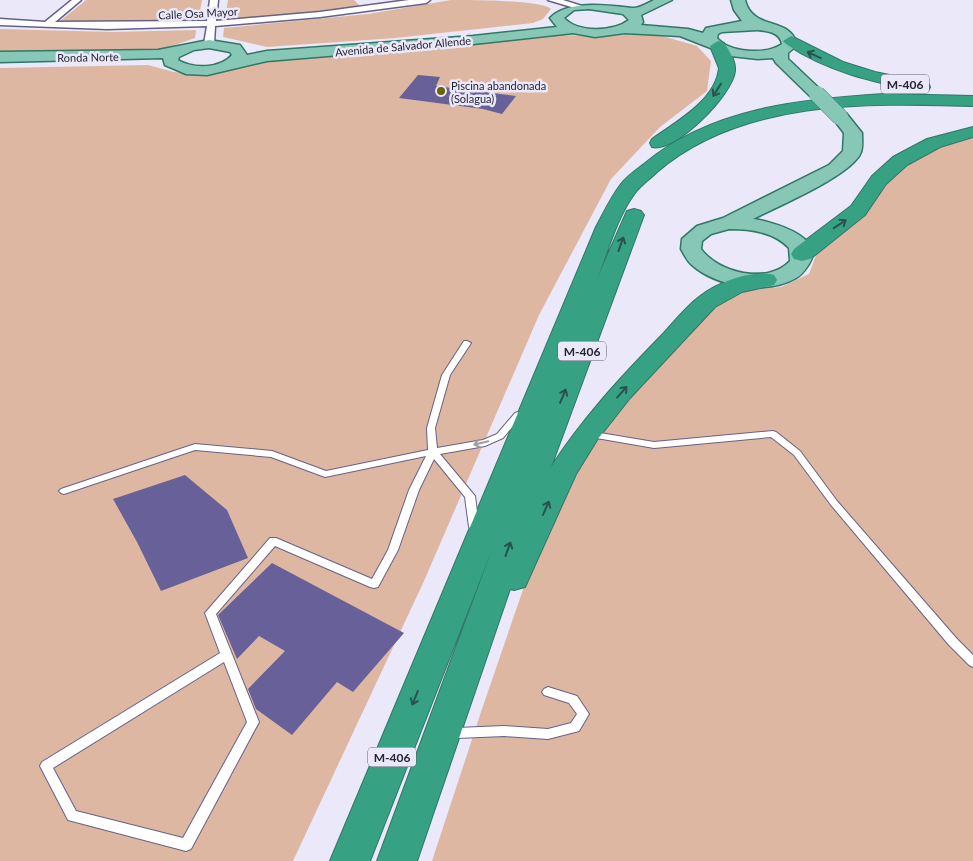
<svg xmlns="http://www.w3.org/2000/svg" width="973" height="861" font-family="Lato,sans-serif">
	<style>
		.green { fill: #deb7a2 }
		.building { fill: #686099 }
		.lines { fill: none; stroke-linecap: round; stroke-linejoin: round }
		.lane-casing { stroke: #666285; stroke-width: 2 }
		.street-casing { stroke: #666285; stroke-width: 3 }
		.primary-casing { stroke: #317667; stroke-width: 3 }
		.highway-casing { stroke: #317667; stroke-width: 2 }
		.lane { fill: #fff; fill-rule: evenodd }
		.street { fill: #fff; fill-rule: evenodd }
		.primary { fill: #87c7b5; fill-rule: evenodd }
		.highway { fill: #37a283; fill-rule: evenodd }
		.primary-bridge-casing { stroke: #317667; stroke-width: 17; stroke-linecap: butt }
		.primary-bridge { stroke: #87c7b5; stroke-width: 16 }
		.oneway { stroke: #2c5150 }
		.oneway2 { stroke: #9d9da4 }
		.poi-dot { fill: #660; stroke: #eae8f9; stroke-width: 2 }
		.labels { text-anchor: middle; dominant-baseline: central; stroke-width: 5; stroke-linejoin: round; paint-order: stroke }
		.far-street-label { font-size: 11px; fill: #262534; stroke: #eae8f9 }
		.far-poi-label { font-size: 11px; fill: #262534; stroke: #eae8f9; text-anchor: start }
		.shield { fill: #eae8f9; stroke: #61606f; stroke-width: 1 }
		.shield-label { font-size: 12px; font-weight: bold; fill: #262534 }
	</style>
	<rect width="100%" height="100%" fill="#eae8f9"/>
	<!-- green -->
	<g class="green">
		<path d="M86,0H202L198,22H59Z"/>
		<path d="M228,0H354L361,7L225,20Z"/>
		<path d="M451,0C470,0 542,0 551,9L543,19L533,23L395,38L267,47L223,37L224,28L368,14Z"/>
		<path d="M0,29L113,32L196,30L195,38L157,51H0Z"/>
		<path d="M652,33L697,46L711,61L707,91L660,127L611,179L539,315L424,581L293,861H0V68L148,65L174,72L198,75L223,72L259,60L399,51L559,35L608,36Z"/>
		<path d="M973,135V861H432L482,709L548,517L588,444L711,307L745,290L781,287L809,274L821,242L870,204L902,164L926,148Z"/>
	</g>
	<!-- building -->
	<g class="building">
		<path d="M418,75L440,77L436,86L516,96L502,114L483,109L399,98Z"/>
		<path d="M185,475L227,510L248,558L161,591L137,542L113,499Z"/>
		<path d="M272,563L404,633L353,692L337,682L292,735L256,709L248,689L285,651L259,636L237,659L218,615Z"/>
	</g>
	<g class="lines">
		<defs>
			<g id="lane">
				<path d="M464,341H467L471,343L450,375L435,428L437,448L483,440L497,434L515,413L518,412L522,415L503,438L485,446L440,454L475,496L479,527L477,529H471L469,527L465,497L434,459L419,490L398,550L378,587L374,588L370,587L275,546L216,614L259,722L191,849L186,851L68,820L40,766L42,762L220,653L205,613L270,538H276L372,579L388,550L409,490L426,456L325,477L271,457L195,450L64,494L61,493L59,491L61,489L195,444L272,451L326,471L428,450L427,428L442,375ZM224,662L247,722L183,838L76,811L53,768Z"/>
				<path d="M588,431L654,442L773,431L776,432L800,451L837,501L957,639L973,655V667L969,665L949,645L831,505L794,455L771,437L654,448L585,436L584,434L585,432Z"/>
				<path d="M548,687L577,696L589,714L579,731L548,739L504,736L457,738L453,737L451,733L453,729L457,728L504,726L548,729L571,723L577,714L569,703L544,695L542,692L544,689Z"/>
			</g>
			<g id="street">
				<path d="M72,0H81L55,22L207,21L210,0H218L216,21L320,12L409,0H430L426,3L320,17L215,26L214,44L209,47L204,44L207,26L107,29L0,25V19L45,22Z"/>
				<path d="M548,0H563L582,6L578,9Z"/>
			</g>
			<g id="primary">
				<path d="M654,0H672L641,15L643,22L641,25L688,29L703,33L706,28L742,21L734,10L731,0H745C753,32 790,15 797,45L788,53V59L825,94L823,97H811L776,63L773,58L758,59L731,56L680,36L625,33L595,37L573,33L473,44L267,61L207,75L186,74L165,65L163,58L0,62V52L158,50L209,40L240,45L247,55L267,51L473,36L557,27L550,18C567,0 606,5 632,8C638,9 648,3 654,0ZM589,9L623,14L629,20C613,32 578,33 564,18L574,10ZM757,30C767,31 780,32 782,44C767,55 729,53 717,38L718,34L722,32ZM209,48L230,52L232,55C220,69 193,69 178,60L179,57L194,50Z"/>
				<path d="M840,112L846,113L862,133C862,139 863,147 861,152C853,175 776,207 753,219C770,221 827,237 809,264C805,270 802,275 796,278C767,295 717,287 692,265C687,261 684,254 681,249L682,239L697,226L723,218L829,165L843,151L844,133L832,117L834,113ZM729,229C751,229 774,232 789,248L790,261C768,285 718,273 701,249L702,241L711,234Z"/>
			</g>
			<g id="highway">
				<path d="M791,36L843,62L875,72L928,83L930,87L928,91L922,92C874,82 827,72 786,44L783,41Z"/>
				<path d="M718,41L724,43C729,50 736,61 735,71C733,94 676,153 652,147L650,143L652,139C676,122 716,100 719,68L710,46Z"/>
				<path d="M884,94L973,96V106C868,103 742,99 657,172C650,179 641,185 635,193C617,217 608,251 597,279L627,211L634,209L641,211L644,215L551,467C582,419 619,379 659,338C672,325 684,308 699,297C717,283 751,269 774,275L777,280L774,285L742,292L715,307L630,398L597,440L576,474L525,587L514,590L510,589L417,861H377L493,547L370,861H330L596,227C604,212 611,197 621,184C627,176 636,170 644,164C710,108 801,99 884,94Z"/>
				<path d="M973,127V137L940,147L907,165L886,184L865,215L810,259L802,261L794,259L791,254L794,249L851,206L872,176L893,157L927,139Z"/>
			</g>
		</defs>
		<!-- lane casing -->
		<use href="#lane" class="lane-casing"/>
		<!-- street casing -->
		<use href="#street" class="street-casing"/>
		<!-- primary casing -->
		<use href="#primary" class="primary-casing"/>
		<!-- highway casing -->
		<use href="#highway" class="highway-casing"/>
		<!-- lane -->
		<use href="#lane" class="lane"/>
		<!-- street -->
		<use href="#street" class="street"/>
		<!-- primary -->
		<use href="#primary" class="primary"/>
		<!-- highway -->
		<use href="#highway" class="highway"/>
		<defs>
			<path id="primary-bridge" d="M817,94L840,117"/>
		</defs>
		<!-- primary-bridge casing -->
		<use href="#primary-bridge" class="primary-bridge-casing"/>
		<!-- primary-bridge -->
		<use href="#primary-bridge" class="primary-bridge"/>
	</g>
	<!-- one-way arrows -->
	<defs><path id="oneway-shaft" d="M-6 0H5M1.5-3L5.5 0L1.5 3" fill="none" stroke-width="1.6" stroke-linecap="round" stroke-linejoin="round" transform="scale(1.25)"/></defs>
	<g class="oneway">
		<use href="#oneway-shaft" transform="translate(814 55) rotate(-155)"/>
		<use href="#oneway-shaft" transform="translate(717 90) rotate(122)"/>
		<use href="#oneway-shaft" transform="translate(840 224) rotate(-33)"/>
		<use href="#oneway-shaft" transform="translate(621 244) rotate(-70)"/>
		<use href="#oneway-shaft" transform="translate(622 392) rotate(-48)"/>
		<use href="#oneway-shaft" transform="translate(563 396) rotate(-67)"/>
		<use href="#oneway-shaft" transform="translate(546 508) rotate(-66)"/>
		<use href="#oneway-shaft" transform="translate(508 549) rotate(-70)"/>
		<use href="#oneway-shaft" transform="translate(415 698) rotate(112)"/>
	</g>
	<use class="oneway2" href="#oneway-shaft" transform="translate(481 443) rotate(167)"/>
	<!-- markers -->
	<circle class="poi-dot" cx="441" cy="91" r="5"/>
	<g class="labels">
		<!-- far-street labels -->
		<g class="far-street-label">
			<text transform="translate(198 13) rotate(-3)">Calle Osa Mayor</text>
			<text transform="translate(403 46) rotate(-5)">Avenida de Salvador Allende</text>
			<text transform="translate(88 57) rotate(-1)">Ronda Norte</text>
		</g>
		<!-- far-poi labels -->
		<g class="far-poi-label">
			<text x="451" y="85">Piscina abandonada<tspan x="451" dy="13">(Solagua)</tspan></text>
		</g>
		<!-- shield labels -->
		<g class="shield">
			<rect x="881" y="74.5" width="48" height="19" rx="4"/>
			<rect x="558" y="341.5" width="48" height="19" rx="4"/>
			<rect x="368" y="747.5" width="48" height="19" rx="4"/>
		</g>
		<g class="shield-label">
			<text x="905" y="84">M-406</text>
			<text x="582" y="351">M-406</text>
			<text x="392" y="757">M-406</text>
		</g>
	</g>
</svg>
